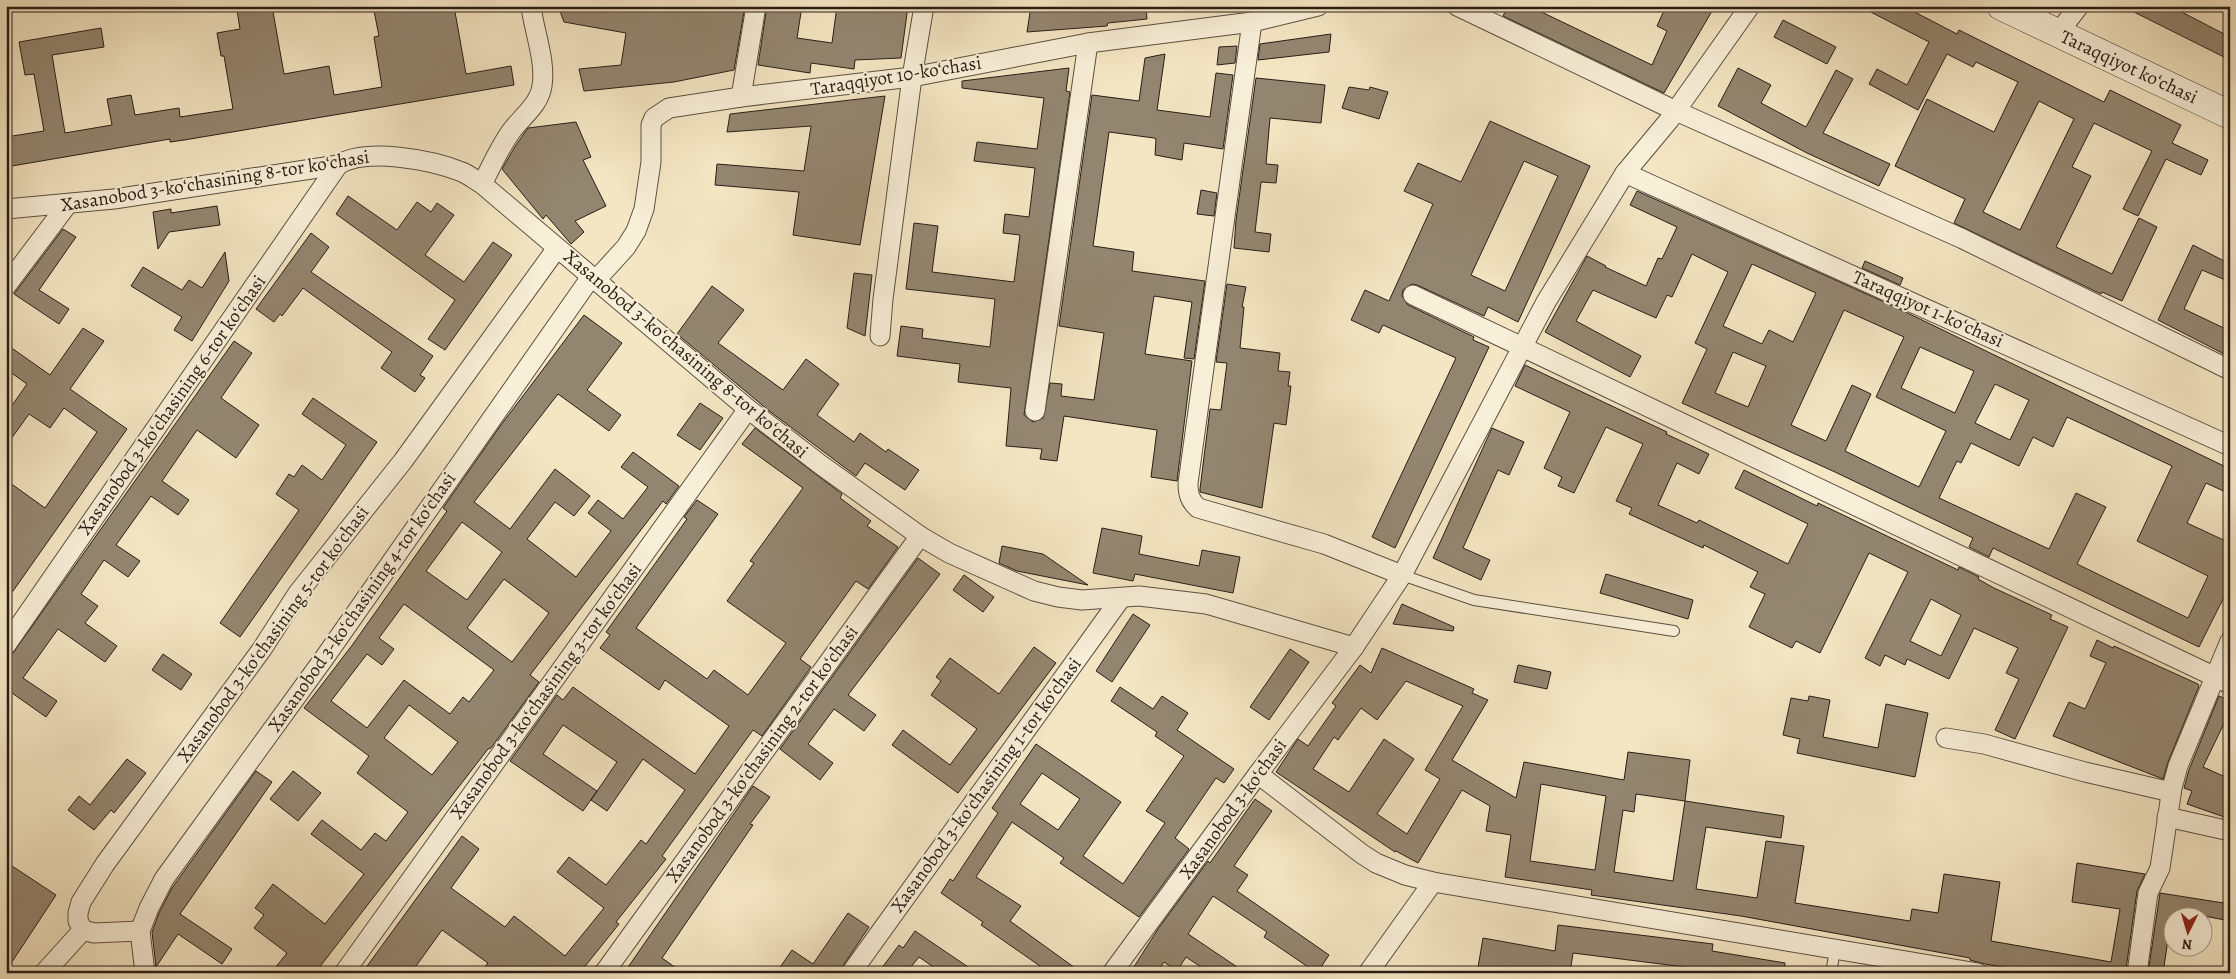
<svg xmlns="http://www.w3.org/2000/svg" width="2236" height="979" font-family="Alegreya,serif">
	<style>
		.building { fill: #938670; stroke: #291d17; fill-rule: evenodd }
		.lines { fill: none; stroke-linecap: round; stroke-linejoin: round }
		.lane-casing { stroke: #5c4f42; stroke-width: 12 }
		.street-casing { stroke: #5c4f42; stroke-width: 21 }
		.secondary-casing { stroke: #291d17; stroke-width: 29 }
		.lane { stroke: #f8efd8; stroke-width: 10 }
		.street { stroke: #f8efd8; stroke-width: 19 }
		.secondary { stroke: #f8efd8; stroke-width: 28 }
		.labels { text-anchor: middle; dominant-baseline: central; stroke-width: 4; stroke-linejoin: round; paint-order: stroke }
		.street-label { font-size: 19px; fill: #291d17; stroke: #f8efd8 }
	</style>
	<rect width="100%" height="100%" fill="#f4e6c3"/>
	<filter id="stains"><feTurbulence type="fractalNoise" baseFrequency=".004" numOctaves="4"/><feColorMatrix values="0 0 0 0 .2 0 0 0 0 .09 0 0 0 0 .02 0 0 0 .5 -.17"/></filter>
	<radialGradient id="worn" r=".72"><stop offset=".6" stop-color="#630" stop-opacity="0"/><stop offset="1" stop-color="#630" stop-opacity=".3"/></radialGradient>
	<!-- building -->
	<g class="building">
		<path d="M257,6H272L284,74L329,66L334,95L382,87L374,37L379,36L373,6H454L466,74L511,66L514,85L184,140L170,142V139L6,167V137L44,131L34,74L25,75L19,42L101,28L104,47L52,55L65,133L112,125L107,99L131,95L135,115L179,108L180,117L233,109L224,56H221L217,33L240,29L237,10Z"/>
		<path d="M558,6H700L716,9L717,6H745L734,70L674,82L584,91L579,69L621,65L626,33L564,22Z"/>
		<path d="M767,6H802L797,38L832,43L837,6H908L901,58L855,60L854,69L811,63L810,73L758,65Z"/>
		<path d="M1031,6H1146L1147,19L1108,23L1107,26L1027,32Z"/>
		<path d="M1508,6H1529L1652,65L1667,31L1657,26L1666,6H1715L1664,93L1503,16Z"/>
		<path d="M1859,6H1903L1957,34L1959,30L2104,102L2110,90L2181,125L2172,143L2208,160L2201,175L2166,159L2138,216L2123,209L2152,151L2094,123L2072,167L2091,176L2056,247L2112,274L2139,218L2157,227L2122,301L2102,292L2101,294L1954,223L1965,199L1895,166L1927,99L1994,132L2018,82L1976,62L1973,67L1947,54L1918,110L1869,84L1877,69L1907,85L1929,42ZM2039,101L2074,119L2020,230L1983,212Z"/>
		<path d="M2122,6H2170L2230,37V60Z"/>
		<path d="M1783,20L1836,47L1827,64L1774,37Z"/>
		<path d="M1331,34L1329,52L1258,60L1260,44Z"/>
		<path d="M1237,46L1235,63L1217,65L1219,47Z"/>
		<path d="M1165,54L1157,110L1210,117L1216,73L1233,75L1223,149L1184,143L1182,160L1155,155L1156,139L1154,138L1109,132L1093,246L1134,252L1132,271L1205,281L1194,359L1184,358L1192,302L1154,296L1145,354L1192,361L1177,481L1151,477L1157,430L1064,416L1057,461L1040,459L1042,449L1006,446L1011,388L958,382L960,364L897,356L901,326L923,329L922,338L990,347L995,299L906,289L914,223L938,226L932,272L1014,282L1020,235L1003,233L1005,214L1029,217L1035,168L974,161L977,142L1037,149L1044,98L962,88V81L1069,68L1066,91L1070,92L1024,415L1033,422L1043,418L1050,383L1062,384L1061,396L1094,400L1104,333L1059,326L1092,95L1139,101L1145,58Z"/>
		<path d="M1738,68L1771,85L1761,103L1806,127L1836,70L1853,79L1823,133L1890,164L1879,186L1807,153L1718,106Z"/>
		<path d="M1256,78L1325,85L1321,123L1270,118L1266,164L1278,165L1276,183L1261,182L1255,232L1271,234L1269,252L1234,248L1236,220Z"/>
		<path d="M1349,87L1369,90L1370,87L1388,92L1379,119L1342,108Z"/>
		<path d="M885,96L860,245L793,235L799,192L715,185L717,164L804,171L811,126L727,132L730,114Z"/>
		<path d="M1490,121L1590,166L1518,322L1488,307L1484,316L1417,285L1412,284L1403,290L1402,296L1408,305L1474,337L1473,340L1489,347L1395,548L1372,537L1456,358L1383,325L1379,333L1351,320L1365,290L1389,301L1433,204L1404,191L1418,163L1461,182ZM1524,161L1558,176L1505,291L1471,275Z"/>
		<path d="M576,122L591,157L583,160L606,206L575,221L584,232L571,244L546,215L543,219L502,169L516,145L528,128Z"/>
		<path d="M1201,190L1217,193L1214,216L1197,214Z"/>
		<path d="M1637,191L1891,305L2230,469V494L2206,483L2187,523L2230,543V585L2199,647L1993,548L1989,557L1969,547L1973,538L1835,472L1682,403L1707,349L1695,343L1728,272L1692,254L1672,297L1667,295L1656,318L1593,290L1576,321L1641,356L1630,377L1545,332L1587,256L1606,266L1605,267L1646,286L1658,258L1662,259L1677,227L1630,205ZM1752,264L1816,293L1793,342L1769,330L1762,344L1723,326ZM1844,310L1904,337L1876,397L1946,431L1919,487L1845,451L1871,394L1852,385L1826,441L1791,425ZM1920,347L1974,371L1955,413L1901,388ZM1733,352L1766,366L1748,407L1715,393ZM1995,384L2029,400L2010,440L1975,423ZM2067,417L2172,466L2137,541L2208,576L2188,618L2077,564L2106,507L2076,493L2049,549L1939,498L1957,461L1961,463L1971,443L2019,466L2033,437L2053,447Z"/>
		<path d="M348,196L397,230L417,202L431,212L437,203L454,215L425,255L464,282L493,242L512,255L445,350L428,339L455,300L336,214Z"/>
		<path d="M217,206L220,225L169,232L158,249L153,212L171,209V213Z"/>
		<path d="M63,229L76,237L39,290L69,309L59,324L14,294Z"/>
		<path d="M311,233L329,247L311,272L433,356L420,375L425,378L415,392L381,368L392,352L303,288L282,316L280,314L274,322L256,309Z"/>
		<path d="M2193,245L2230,264V282L2202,270L2184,309L2230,331V357L2158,320Z"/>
		<path d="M225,252L229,281L192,341L174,330L182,317L131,286L143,267L182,290L189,280L202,288Z"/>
		<path d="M1865,261L1903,278L1900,285L1862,268Z"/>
		<path d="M854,273L872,275L865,336L847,328Z"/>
		<path d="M1227,284L1246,287L1242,307H1244L1240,348L1280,353L1278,371L1290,372L1288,386H1291L1286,425L1274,423L1262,508L1200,492V489L1210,409L1221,410L1227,363L1216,362Z"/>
		<path d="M712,286L744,310L718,343L783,390L806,359L839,384L817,415L854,442L860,433L886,452L888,449L919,470L905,490L865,463L856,476L768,410L677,334Z"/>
		<path d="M584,315L622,343L587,390L621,415L609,431L558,394L474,502L510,529L555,469L590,496L574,516L555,502L527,539L576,577L611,531L588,513L598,500L623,519L648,487L621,467L633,452L679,486L666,504L663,501L530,675L539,682L491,748L488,749L315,973H271L287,953L254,928L264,915L255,908L273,884L325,924L364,874L311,834L322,820L361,850L375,833L386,841L408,812L357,773L369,756L304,708L353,644L447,511L443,508L501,425ZM462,522L502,552L467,600L426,571ZM504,579L549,613L512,662L467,628ZM404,604L494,670L469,702L463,697L450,714L404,680L367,728L331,701L367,654L382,665L394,649L379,638ZM409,705L458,742L432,775L384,738Z"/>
		<path d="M83,328L104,341L70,389L127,429L6,601V480L45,508L97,432L64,408L50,428L29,414L6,446V414L27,384L6,369V344L50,375Z"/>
		<path d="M234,341L252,353L221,398L259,425L236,458L197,430L162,481L189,500L178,515L151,496L116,545L140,561L128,577L104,560L81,594L98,606L85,623L117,646L105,662L58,629L23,678L57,701L46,717L12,693L6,702V663Z"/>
		<path d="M1525,365L1667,432L1666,434L1709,454L1699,474L1677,463L1658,505L1697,523L1699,520L1788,564L1808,524L1735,488L1744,470L1817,506L1818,503L1958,570L1959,567L1979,577L1978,579L1994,588L2052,615L2050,619L2068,627L2015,739L1995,730L2019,679L2006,673L2018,648L1974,628L1949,679L1907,659L1905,665L1885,655L1880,666L1865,658L1908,572L1869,553L1820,653L1796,641L1792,648L1749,627L1765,594L1750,587L1758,572L1704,545L1703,548L1629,514L1632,508L1616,501L1643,444L1606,427L1574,493L1558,486L1562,477L1544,468L1570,412L1515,386ZM1931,599L1961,615L1941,656L1910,641Z"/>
		<path d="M313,398L377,442L240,637L220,623L299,510L276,494L289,474L294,477L302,465L322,480L346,445L302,414Z"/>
		<path d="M700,403L723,418L700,450L677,435Z"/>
		<path d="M755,428L842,494L840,498L871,521L867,526L898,547L868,589L856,581L800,659L811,667L762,736L753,730L662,856L666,859L616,922L619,924L582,970L586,973H480L488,963L442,930L411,973H362L462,836L479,849L451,888L505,927L514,916L565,956L604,908L557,872L569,857L606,885L641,840L646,844L685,790L643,759L607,811L591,800L617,762L563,725L543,754L597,791L583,811L510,761L557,695L563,700L573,687L695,774L729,726L665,680L659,690L600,648L610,635L606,632L687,519L684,517L697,500L718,514L636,628L707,679L714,670L748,695L786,643L727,601L754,563L750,561L803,488L742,444Z"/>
		<path d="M1492,428L1524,442L1509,475L1498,470L1463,548L1490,560L1481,580L1433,558Z"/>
		<path d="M1102,528L1142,536L1139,554L1199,566L1202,550L1240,557L1233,593L1135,574L1133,581L1093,573Z"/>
		<path d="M1002,546L1043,554L1088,585L1017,571L999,563Z"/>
		<path d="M918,558L940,574L848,695L876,715L864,731L834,709L808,744L833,763L820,780L780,749Z"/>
		<path d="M1606,574L1693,600L1688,619L1600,593Z"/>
		<path d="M964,575L994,597L983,612L953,590Z"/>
		<path d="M1402,604L1454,627L1453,631L1393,624Z"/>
		<path d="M1133,614L1150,625L1112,682L1096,671Z"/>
		<path d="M2097,640L2113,648L2114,646L2198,684L2199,686L2168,762L2163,779L2053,736L2069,702L2085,709L2106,663L2090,656Z"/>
		<path d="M1034,647L1056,663L958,793L892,745L903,730L950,765L977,729L931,695L941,681L936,677L950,658L999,694Z"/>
		<path d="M1382,648L1474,689L1472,693L1488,700L1452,760L1516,798L1524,762L1624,780L1628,752L1690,760L1685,801L1784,816L1781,838L1706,827L1696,889L1757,898L1766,841L1804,846L1795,903L1910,921L1912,909L1938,913L1944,874L2000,882L1991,941L2111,962L2120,909L2072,902L2077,863L2145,874L2137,891L2126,969L2116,968V973H2040L1985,964L1970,960V958L1741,916L1591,895L1592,890L1505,877L1511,835L1486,831L1490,806L1462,790L1418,863L1396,851L1395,852L1276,772L1298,739L1308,746L1336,706L1332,703L1360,665L1371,673ZM1406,681L1463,706L1425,770L1440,779L1407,834L1377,814L1414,759L1384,739L1349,792L1313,769L1334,737L1338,740L1361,708L1377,720ZM1541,784L1606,796L1595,870L1530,861ZM1636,794L1685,801L1673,881L1614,872L1623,810L1634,812Z"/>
		<path d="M1290,649L1309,662L1269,720L1250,707Z"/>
		<path d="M163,654L192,674L181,690L152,670Z"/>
		<path d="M1518,665L1551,672L1547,689L1514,682Z"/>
		<path d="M1120,687L1153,709L1162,696L1188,713L1177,730L1234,769L1224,783L1216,778L1175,838L1189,849L1139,917L1060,863L1064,858L1012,822L976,877L1021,906L1010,921L1082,973H1036L1040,966L981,925L983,922L941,893L950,879L953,881L998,813L992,808L1036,744L1121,802L1083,856L1123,884L1165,823L1146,811L1184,756L1155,736L1157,732L1111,701ZM1042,773L1080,799L1058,830L1020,804Z"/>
		<path d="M1809,696L1830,700L1823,737L1878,748L1886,704L1928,713L1915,777L1797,753L1800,739L1783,735L1791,698L1808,701Z"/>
		<path d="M2219,696L2230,701V711L2203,767L2230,779V819L2187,804L2192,791L2184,788L2189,770Z"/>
		<path d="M127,759L146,773L114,813L111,810L94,830L68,810L79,796L90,805Z"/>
		<path d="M256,771L272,782L180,914L232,949L222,964L178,934L156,967L152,932L159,913L172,888Z"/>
		<path d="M293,771L321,793L298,821L270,799Z"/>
		<path d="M753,786L770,797L750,824L753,825L662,958L683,973H624Z"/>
		<path d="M1255,799L1272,811L1234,866L1248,875L1237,891L1329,955L1317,973L1264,937L1267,932L1213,896L1188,934L1246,973H1210L1186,957L1177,971L1164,962L1157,973H1130L1158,929L1208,861L1210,863Z"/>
		<path d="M6,862L56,895L6,971Z"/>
		<path d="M2160,893L2230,904V921L2204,916H2174V934L2169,933L2163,973H2148Z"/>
		<path d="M848,913L869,927L838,973H776L792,950L813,964Z"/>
		<path d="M1558,925L1713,944L1712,951L1785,963L1784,973H1692L1693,968L1573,953L1570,973H1477L1483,938L1555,951Z"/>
		<path d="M915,931L977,973H942L919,957L906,973H878L899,945L903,948Z"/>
	</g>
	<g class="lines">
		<defs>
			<g id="lane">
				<path d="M1402,575L1474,600L1674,631"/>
				<path d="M1831,973L1835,950"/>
			</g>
			<g id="street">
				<path d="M1457,6L1676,111L1963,239L2230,370"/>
				<path d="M1252,22L1188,483C1188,494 1190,501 1198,508L1324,544L1402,575"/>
				<path d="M2058,33L2079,6"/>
				<path d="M741,97L756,6"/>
				<path d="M1625,173L2230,446"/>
				<path d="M482,184C491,167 499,149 510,133C520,118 539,106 542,86C546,60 534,32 531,6"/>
				<path d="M6,209L114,199L338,165C366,147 432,160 462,172C469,175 475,180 482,184L748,409L821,465L920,536L949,553L1034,591L1058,597L1082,600L1139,596L1206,604L1354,647"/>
				<path d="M596,280L626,247L636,231L644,209L651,162V125L654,118L669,108L741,97L912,77L1088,43L1252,22L1318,6"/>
				<path d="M6,286L67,205"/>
				<path d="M1413,295L2230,684"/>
				<path d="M880,336L883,299L912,77L924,6"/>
				<path d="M1035,411L1088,43"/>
				<path d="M6,645L338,165"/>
				<path d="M1946,738L1984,744L2085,772L2171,792"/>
				<path d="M1258,774L1362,854L1376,863L1405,875L1433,882L1978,973"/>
				<path d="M2167,817L2230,831"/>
				<path d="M83,930L78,921V913L81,902L105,864L262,649L298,593L403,461L557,248"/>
				<path d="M44,973L83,930L94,933L140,931"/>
				<path d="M145,973L140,931L149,908L164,879L325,657L591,277"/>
				<path d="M344,973L748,409"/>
				<path d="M604,973L920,536"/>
				<path d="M851,973L1121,598"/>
				<path d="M1112,973L1258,774L1354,647L1402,575L1546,302L1625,173L1670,119L1750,6"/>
				<path d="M1368,973L1433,882"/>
				<path d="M2137,973L2148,893L2160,868L2172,788L2178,766L2230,641"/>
			</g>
			<path id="secondary" d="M2001,6L2230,115"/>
		</defs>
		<!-- lane casing -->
		<use href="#lane" class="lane-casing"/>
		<!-- street casing -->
		<use href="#street" class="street-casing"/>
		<!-- secondary casing -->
		<use href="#secondary" class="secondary-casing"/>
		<!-- lane -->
		<use href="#lane" class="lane"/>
		<!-- street -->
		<use href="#street" class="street"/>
		<!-- secondary -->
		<use href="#secondary" class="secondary"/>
	</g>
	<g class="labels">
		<!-- street labels -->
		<g class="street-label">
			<text transform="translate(2129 67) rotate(25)">Taraqqiyot koʻchasi</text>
			<text transform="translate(896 76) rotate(-9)">Taraqqiyot 10-koʻchasi</text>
			<text transform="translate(215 181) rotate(-9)">Xasanobod 3-koʻchasining 8-tor koʻchasi</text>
			<text transform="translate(1928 309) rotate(24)">Taraqqiyot 1-koʻchasi</text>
			<text transform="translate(686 354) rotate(40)">Xasanobod 3-koʻchasining 8-tor koʻchasi</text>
			<text transform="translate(172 405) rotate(-55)">Xasanobod 3-koʻchasining 6-tor koʻchasi</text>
			<text transform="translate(362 602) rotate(-55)">Xasanobod 3-koʻchasining 4-tor koʻchasi</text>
			<text transform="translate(273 634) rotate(-54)">Xasanobod 3-koʻchasining 5-tor koʻchasi</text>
			<text transform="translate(546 691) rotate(-54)">Xasanobod 3-koʻchasining 3-tor koʻchasi</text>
			<text transform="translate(762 754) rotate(-54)">Xasanobod 3-koʻchasining 2-tor koʻchasi</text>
			<text transform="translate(986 785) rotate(-54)">Xasanobod 3-koʻchasining 1-tor koʻchasi</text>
			<text transform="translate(1233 809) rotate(-54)">Xasanobod 3-koʻchasi</text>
		</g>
	</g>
	<!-- margin -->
	<rect width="2236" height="979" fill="none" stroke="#f4e6c3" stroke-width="25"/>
	<rect x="8" y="8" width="2221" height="964" fill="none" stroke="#291d17" stroke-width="2.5"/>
	<rect x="12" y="12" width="2211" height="954" fill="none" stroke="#291d17"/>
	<!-- north arrow -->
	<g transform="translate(2188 932) rotate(185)"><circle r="24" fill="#f8efd8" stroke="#a59b8b"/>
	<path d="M0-4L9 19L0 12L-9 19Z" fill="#8f2418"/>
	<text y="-8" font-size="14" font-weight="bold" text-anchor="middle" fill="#291d17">N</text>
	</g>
	<rect width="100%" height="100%" filter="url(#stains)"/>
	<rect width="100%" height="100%" fill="url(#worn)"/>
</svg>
